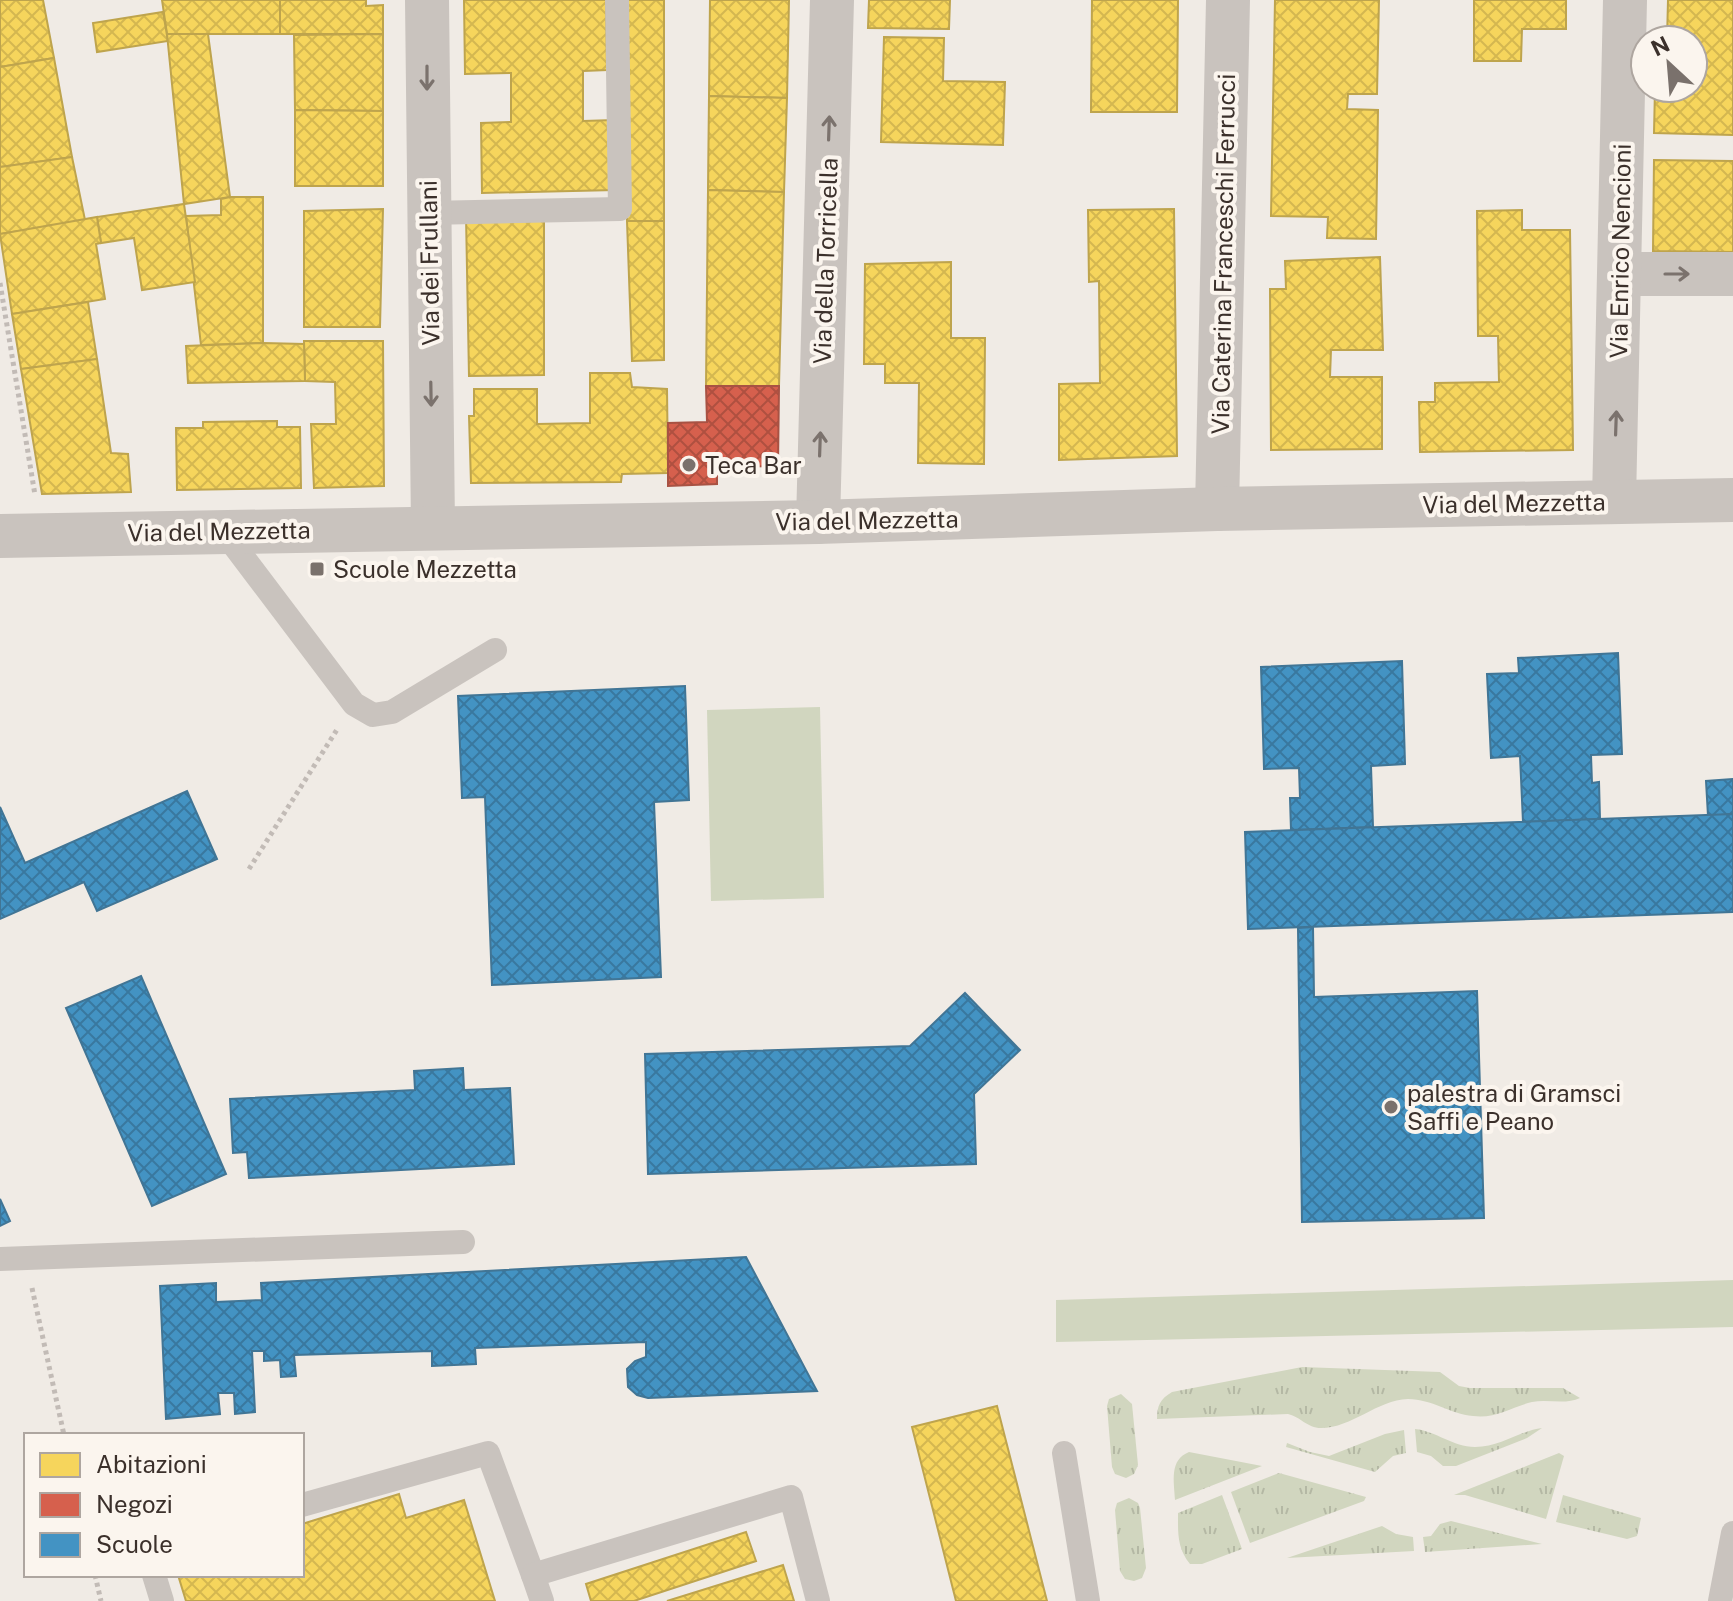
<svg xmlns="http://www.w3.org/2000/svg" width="1733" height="1601" font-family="'Public Sans',sans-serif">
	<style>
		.grass { fill: url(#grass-tufts) }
		.garden { fill: #d1d6bf }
		.homes { fill: url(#homes-cross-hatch); stroke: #bea44d; stroke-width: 2 }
		.shops { fill: url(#shops-cross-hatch); stroke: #a85243; stroke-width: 2 }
		.schools { fill: url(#schools-cross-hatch); stroke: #417595; stroke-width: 2 }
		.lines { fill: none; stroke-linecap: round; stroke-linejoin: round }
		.path { stroke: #c2bbb6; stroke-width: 5; stroke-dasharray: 4 4; stroke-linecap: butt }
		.service { stroke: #c9c3be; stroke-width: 24 }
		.minor { stroke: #c9c3be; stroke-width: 44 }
		.oneway { stroke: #7b726d }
		.poi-dot { fill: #7a716c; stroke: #fbf5ee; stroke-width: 3 }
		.labels { text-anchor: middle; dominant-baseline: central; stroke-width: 8; stroke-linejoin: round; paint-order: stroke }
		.street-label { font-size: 24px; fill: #3b302b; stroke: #fbf5ee }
		.poi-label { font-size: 24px; fill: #3b302b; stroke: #fbf5ee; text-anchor: start }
	</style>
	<defs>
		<pattern id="grass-tufts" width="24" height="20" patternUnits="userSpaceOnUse" patternTransform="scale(2)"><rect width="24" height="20" fill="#d1d6bf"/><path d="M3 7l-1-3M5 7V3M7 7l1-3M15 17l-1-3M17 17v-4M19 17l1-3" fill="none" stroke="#b4b8a4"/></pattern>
		<pattern id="homes-cross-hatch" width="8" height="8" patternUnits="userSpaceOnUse" patternTransform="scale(2)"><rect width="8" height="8" fill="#f6d55c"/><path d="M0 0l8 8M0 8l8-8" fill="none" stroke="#d4b750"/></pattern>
		<pattern id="shops-cross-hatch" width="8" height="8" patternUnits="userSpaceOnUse" patternTransform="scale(2)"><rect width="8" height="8" fill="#d6604d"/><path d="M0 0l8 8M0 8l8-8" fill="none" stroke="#af5040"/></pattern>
		<pattern id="schools-cross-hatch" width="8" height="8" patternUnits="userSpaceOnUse" patternTransform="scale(2)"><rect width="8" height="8" fill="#4393c3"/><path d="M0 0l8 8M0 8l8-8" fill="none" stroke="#39789f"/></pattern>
	</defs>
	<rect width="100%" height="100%" fill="#f0ebe5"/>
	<!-- grass -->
	<g class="grass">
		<path d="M1302,1367L1440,1372L1459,1386L1470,1388H1563L1580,1398C1566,1405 1548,1399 1532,1402C1511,1407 1496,1419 1473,1416C1450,1414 1432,1399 1408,1399C1377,1400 1352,1428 1321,1428C1307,1428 1301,1417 1288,1414L1157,1419C1157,1406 1160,1399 1172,1392Z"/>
		<path d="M1121,1394L1132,1404L1138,1465L1134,1474L1126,1478L1115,1474L1112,1467L1107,1406L1109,1399Z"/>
		<path d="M1542,1428L1527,1438L1456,1466H1443L1431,1456L1417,1452L1415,1429C1436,1431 1453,1447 1475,1447C1500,1447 1519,1431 1542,1428Z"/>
		<path d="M1404,1430L1406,1453L1393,1456L1375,1472L1286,1447L1287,1443L1310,1452L1329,1456L1385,1434Z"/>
		<path d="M1189,1452L1262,1466L1175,1500C1174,1481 1169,1460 1189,1452Z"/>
		<path d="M1559,1453L1564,1456L1546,1519L1465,1495H1454Z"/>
		<path d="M1279,1473L1366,1497L1364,1501L1250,1543L1231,1492Z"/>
		<path d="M1222,1495L1242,1549L1202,1564H1190C1177,1548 1178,1533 1178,1513Z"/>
		<path d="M1563,1495L1641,1518L1637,1536L1627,1539L1556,1522Z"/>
		<path d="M1129,1498L1138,1503L1140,1508L1146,1568L1142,1578L1134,1581L1125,1579L1120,1571L1115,1510L1117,1503Z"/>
		<path d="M1451,1521L1542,1544L1425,1552L1423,1537L1431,1536L1440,1524Z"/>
		<path d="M1382,1526L1396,1534L1413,1537L1414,1551L1287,1558Z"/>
	</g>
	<!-- garden -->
	<g class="garden">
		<path d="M820,707L824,898L711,901L707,710Z"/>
		<path d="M1733,1280V1327L1056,1342V1300Z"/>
	</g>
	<!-- homes -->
	<g class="homes">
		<path d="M0,0H43L54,58L0,67Z"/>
		<path d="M162,0H280V34H167Z"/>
		<path d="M280,0H366V6L383,5V34H280Z"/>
		<path d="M464,0H606L607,70L583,71V121L614,120L615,190L482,193L481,123L511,122V73L465,74Z"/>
		<rect x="627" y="0" width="37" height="221"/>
		<path d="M710,0H789L787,98L709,96Z"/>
		<path d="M869,0H950L949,29L868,28Z"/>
		<path d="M1092,0H1178L1177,112H1091Z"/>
		<path d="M1275,0H1379L1377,94H1348L1347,109L1378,110L1376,239L1327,238L1328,217L1271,216Z"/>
		<path d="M1474,0H1566V29H1522L1521,61H1474Z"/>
		<path d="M1668,0H1733V135L1654,133L1655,88H1693V40H1667Z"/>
		<path d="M163,12L168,41L97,52L93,23Z"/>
		<path d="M167,34H208L230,197L184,204Z"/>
		<path d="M383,34V111L295,110L294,35Z"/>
		<path d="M884,37L944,38L943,81L1005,82L1003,145L881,142Z"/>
		<path d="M54,58L72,157L0,167V67Z"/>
		<path d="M709,96L787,98L784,192L708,190Z"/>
		<path d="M295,110L383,111V186H295Z"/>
		<path d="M72,157L85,220L0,234V167Z"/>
		<path d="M1654,160L1733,161V252L1653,251Z"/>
		<path d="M708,190L784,192L779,386H706Z"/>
		<path d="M230,197H263V343L201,345L186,216L221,215V199Z"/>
		<path d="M184,204L195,282L142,290L134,238L101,243L97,217Z"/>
		<path d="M383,209L380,327H304V211Z"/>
		<path d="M1174,209L1177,456L1059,460V384L1100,383L1099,281L1089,282L1088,210Z"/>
		<path d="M1522,210V230H1570L1573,450L1420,452L1419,402H1435V383L1499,382L1498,336H1478L1477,211Z"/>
		<path d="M544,215V375L469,376L466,216Z"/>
		<path d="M97,217L101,243L96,244L105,299L12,314L0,234Z"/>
		<path d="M627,221H664V360L632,361Z"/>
		<path d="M1380,257L1383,350H1331L1330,377H1382V449L1271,450L1270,289H1286L1285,261Z"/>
		<path d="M951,262V338H985L984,464L918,463L919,383H885V364H864L865,264Z"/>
		<path d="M88,302L97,359L21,369L12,314Z"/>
		<path d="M304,341H383L384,486L314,488L311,424H336L335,382L305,381Z"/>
		<path d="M263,343L304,344L305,381L188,383L186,346Z"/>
		<path d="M97,359L111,453L128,454L131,492L42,494L21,369Z"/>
		<path d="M590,373H630L632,387L667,389L668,473L622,474L621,482L471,483L469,416H474V389H537V424L590,423Z"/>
		<path d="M277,421V427H300L301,488L177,490L176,428H203V422Z"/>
		<path d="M997,1406L1047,1601H956L912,1427Z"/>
		<path d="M399,1494L406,1518L464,1500L495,1601H186L178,1575H302V1524Z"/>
		<path d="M746,1532L756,1561L634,1601H591L586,1584Z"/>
		<path d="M783,1565L794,1601H667Z"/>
	</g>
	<!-- shops -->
	<path class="shops" d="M706,386H779L778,466L717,467V484L668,486V423L707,422Z"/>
	<!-- schools -->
	<g class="schools">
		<path d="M1618,653L1622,754L1591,755L1592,783L1599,782L1600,819L1523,822L1520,756L1491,758L1487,674L1519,673L1518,658Z"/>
		<path d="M1402,661L1405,764L1371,766L1373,827L1291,830L1290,798H1300L1299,768L1264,769L1261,667Z"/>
		<path d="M685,686L689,800L654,802L661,977L492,985L485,797L462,798L458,696Z"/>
		<path d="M1733,779V814L1708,816L1706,781Z"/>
		<path d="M187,791L217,859L97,911L84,882L0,919V807L25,863Z"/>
		<path d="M1733,814V912L1248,929L1245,832Z"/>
		<path d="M1313,927L1314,997L1477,991L1484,1218L1302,1222L1298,928Z"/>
		<path d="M141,976L226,1174L152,1206L66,1008Z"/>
		<path d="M965,993L1020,1050L974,1094L976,1164L648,1174L645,1054L910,1046Z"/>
		<path d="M463,1068L464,1090L510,1088L514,1164L249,1178L247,1152L233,1153L230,1099L415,1090L414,1071Z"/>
		<path d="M0,1199L10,1221L0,1226Z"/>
		<path d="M746,1257L817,1391L648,1398L637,1395L628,1387L627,1369L635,1361L646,1357V1342L475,1348L476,1364L432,1366V1351L294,1355L296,1376L281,1377L280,1360L264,1361V1351H252L255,1412L235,1414L234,1393H218L220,1414L166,1419L160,1286L216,1283V1302L262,1300L261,1283Z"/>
	</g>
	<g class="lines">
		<!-- path -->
		<g class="path">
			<path d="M0,283L35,495"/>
			<path d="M249,869L338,728"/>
			<path d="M32,1288L64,1435"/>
			<path d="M95,1575L101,1601"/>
		</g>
		<!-- service -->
		<g class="service">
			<path d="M428,213L620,209L617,0"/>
			<path d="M224,532L354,704L373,715L392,712L495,650"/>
			<path d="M0,1259L463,1242"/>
			<path d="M1064,1453L1088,1601"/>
			<path d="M302,1505L488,1453L533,1575"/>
			<path d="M154,1575L162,1601"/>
			<path d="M542,1601L533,1575L791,1497L818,1601"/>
			<path d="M1720,1601L1733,1533"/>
		</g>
		<!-- minor -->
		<g class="minor">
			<path d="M427,0L433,527"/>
			<path d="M1620,274H1733"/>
			<path d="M1614,501L1625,0"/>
			<path d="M1217,509L1228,0"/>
			<path d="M818,522L832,0"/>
			<path d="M0,536L818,522L1217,509L1733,500"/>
		</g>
	</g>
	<!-- one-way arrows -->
	<defs><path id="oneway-shaft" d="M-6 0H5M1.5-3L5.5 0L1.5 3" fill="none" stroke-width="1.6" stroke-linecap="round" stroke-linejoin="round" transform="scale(2)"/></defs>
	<g class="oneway">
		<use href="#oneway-shaft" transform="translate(427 78) rotate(90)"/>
		<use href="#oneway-shaft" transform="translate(829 128) rotate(-88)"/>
		<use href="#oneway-shaft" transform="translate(1677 274)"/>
		<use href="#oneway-shaft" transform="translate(431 394) rotate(89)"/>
		<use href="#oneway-shaft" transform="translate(1616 423) rotate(-88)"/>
		<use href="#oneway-shaft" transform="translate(820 444) rotate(-88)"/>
	</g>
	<!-- markers -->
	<g class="poi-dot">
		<circle cx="689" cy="465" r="8"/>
		<rect x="309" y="561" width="16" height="16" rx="4"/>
		<circle cx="1391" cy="1107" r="8"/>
	</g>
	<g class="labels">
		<!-- street labels -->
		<g class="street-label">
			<text transform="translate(1620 251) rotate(-89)">Via Enrico Nencioni</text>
			<text transform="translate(1223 254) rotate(-89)">Via Caterina Franceschi Ferrucci</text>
			<text transform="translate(825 261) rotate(-88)">Via della Torricella</text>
			<text transform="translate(429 263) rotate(-91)">Via dei Frullani</text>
			<text transform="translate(1514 503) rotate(-1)">Via del Mezzetta</text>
			<text transform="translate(867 520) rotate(-1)">Via del Mezzetta</text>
			<text transform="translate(219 531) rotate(-1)">Via del Mezzetta</text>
		</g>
		<!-- poi labels -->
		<g class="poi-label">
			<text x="705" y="465">Teca Bar</text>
			<text x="333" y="569">Scuole Mezzetta</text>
			<text x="1407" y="1093">palestra di Gramsci<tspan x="1407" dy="28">Saffi e Peano</tspan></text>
		</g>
	</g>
	<!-- legend -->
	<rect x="24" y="1433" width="280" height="144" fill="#fbf5ee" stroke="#aea6a0" stroke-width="2"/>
	<rect x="40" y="1453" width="40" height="24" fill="#f6d55c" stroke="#aea6a0" stroke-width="2"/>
	<text x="96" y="1473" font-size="24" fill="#3b302b">Abitazioni</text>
	<rect x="40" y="1493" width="40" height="24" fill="#d6604d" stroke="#aea6a0" stroke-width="2"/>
	<text x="96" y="1513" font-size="24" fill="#3b302b">Negozi</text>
	<rect x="40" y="1533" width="40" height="24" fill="#4393c3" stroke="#aea6a0" stroke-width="2"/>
	<text x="96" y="1553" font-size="24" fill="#3b302b">Scuole</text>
	<!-- north arrow -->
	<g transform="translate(1669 64) rotate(334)"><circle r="38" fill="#fbf5ee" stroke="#aea6a0" stroke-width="2"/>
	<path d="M0-6L14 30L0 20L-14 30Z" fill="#7a716c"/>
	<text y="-12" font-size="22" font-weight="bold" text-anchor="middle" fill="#3b302b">N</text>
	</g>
</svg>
